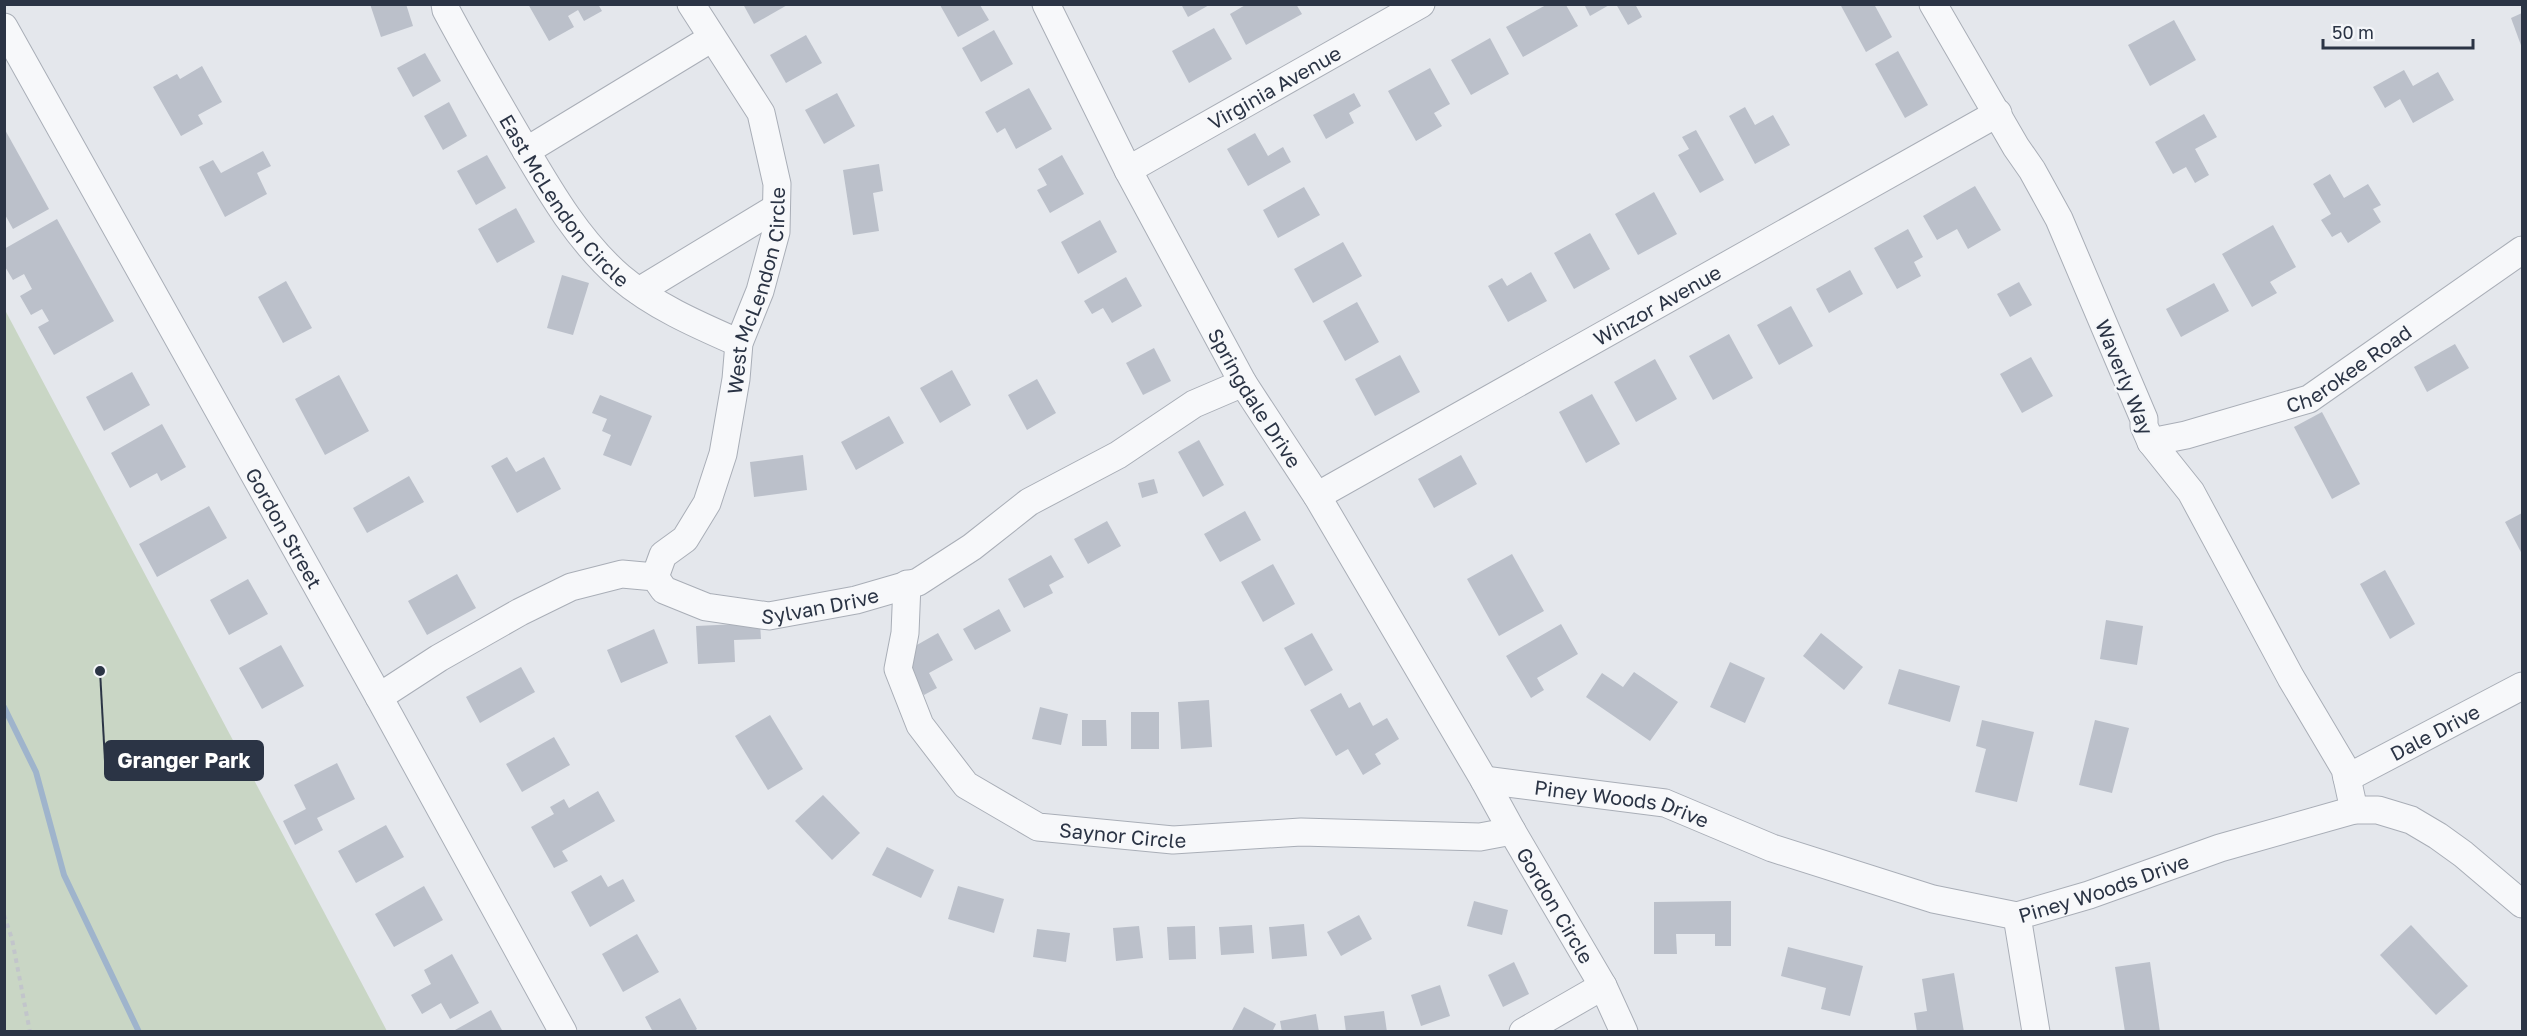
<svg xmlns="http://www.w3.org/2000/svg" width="2527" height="1036" font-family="'Golos Text',sans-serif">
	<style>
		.green { fill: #c9d6c5 }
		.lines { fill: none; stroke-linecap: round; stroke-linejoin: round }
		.stream { stroke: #9fb4cc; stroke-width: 6 }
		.building { fill: #bbc0ca }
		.minor-casing { stroke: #a9aeb7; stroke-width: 29 }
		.path { stroke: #c2c5cb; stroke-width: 4; stroke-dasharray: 4.5 4.5; stroke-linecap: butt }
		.minor { stroke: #f7f8fa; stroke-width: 27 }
		.labels { text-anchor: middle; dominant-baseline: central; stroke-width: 5; stroke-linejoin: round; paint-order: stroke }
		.street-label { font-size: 20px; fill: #2b3445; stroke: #f4f6f9 }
		.leader { fill: none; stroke: #2b3445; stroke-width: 2 }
		.callout-dot { fill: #2b3445; stroke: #f4f6f9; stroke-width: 2 }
		.callout { fill: #2b3445; stroke: #2b3445; stroke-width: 2 }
		.callout-label { font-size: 21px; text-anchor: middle; font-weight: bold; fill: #fff }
	</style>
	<rect width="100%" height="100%" fill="#e4e7ec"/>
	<!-- green -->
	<path class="green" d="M4,310H5L387,1031H5Z"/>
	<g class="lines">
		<!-- stream -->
		<path class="stream" d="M4,707L36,772L64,875L139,1032"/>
	</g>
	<!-- building -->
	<g class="building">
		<path d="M370,4H406L413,26L381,37Z"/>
		<path d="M528,4H598L602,11L584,21L578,10L568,16L574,27L549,41Z"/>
		<path d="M743,4H789L754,24Z"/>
		<path d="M1181,4H1211L1188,17Z"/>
		<path d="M1247,4H1296L1302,14L1246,45L1230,14Z"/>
		<path d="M1584,4H1611L1590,16Z"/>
		<path d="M1616,4H1635L1642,17L1628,25Z"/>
		<path d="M1840,4H1874L1892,37L1866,52Z"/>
		<path d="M940,5H980L989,20L958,37Z"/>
		<path d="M1546,5H1566L1578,26L1523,57L1506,27Z"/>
		<path d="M2522,13V48L2511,18Z"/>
		<path d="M2174,20L2196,60L2150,86L2128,45Z"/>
		<path d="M1214,28L1232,59L1189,83L1172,51Z"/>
		<path d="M994,30L1013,64L981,82L962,48Z"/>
		<path d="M806,35L822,63L786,83L770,55Z"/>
		<path d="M1490,38L1509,74L1471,95L1451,60Z"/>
		<path d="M1898,51L1928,105L1905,118L1875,64Z"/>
		<path d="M425,53L441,81L413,97L397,68Z"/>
		<path d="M202,66L222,102L198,115L203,124L181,136L153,87L177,74L180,79Z"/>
		<path d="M1430,68L1450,104L1434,113L1442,126L1416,141L1388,91Z"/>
		<path d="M2404,70L2413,86L2438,72L2454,100L2413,123L2400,99L2385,108L2373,87Z"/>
		<path d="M1029,88L1052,129L1016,149L1005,128L997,133L985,112Z"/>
		<path d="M837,93L855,126L824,144L805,110Z"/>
		<path d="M1354,93L1361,106L1349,113L1354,123L1326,139L1313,115Z"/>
		<path d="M449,102L467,136L443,150L424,116Z"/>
		<path d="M1745,107L1755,125L1773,115L1790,145L1755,164L1729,116Z"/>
		<path d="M2204,114L2217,137L2195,149L2209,175L2195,183L2186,167L2173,174L2155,142Z"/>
		<path d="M4,128L49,209L13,229L4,213Z"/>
		<path d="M1696,130L1724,180L1700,193L1678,155L1689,149L1682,137Z"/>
		<path d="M1255,133L1268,156L1283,147L1291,162L1248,186L1227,149Z"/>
		<path d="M263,151L271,166L257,173L267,194L225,217L199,167L213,160L221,173Z"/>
		<path d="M487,155L506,188L476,205L457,171Z"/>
		<path d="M1062,155L1084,194L1050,213L1037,190L1047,185L1038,169Z"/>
		<path d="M879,164L883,191L873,193L879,231L853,235L843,170Z"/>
		<path d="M2330,174L2344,198L2368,184L2381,205L2373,209L2381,222L2348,243L2341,232L2332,237L2321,220L2331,214L2313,184Z"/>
		<path d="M1975,186L2001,230L1968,249L1957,229L1937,240L1923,216Z"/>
		<path d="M1304,187L1320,215L1278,238L1263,210Z"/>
		<path d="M1654,192L1677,234L1638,255L1615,214Z"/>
		<path d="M516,208L535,242L497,263L478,229Z"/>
		<path d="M57,219L114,321L54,355L38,327L49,321L42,309L31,315L20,296L32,289L24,274L13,280L4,265V249Z"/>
		<path d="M1100,220L1117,252L1078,274L1061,242Z"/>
		<path d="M2273,225L2296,267L2270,282L2277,293L2252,307L2222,254Z"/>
		<path d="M1908,229L1923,257L1914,262L1921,276L1897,289L1874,248Z"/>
		<path d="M1590,233L1610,269L1574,289L1554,253Z"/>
		<path d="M1343,242L1362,276L1313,303L1294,269Z"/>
		<path d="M1850,270L1863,294L1829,313L1816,289Z"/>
		<path d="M1531,272L1547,301L1508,322L1488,286L1502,278L1507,286Z"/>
		<path d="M562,275L589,283L573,335L547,328Z"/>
		<path d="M1126,277L1142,306L1112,323L1103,308L1092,314L1084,301Z"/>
		<path d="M286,281L312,328L283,343L258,297Z"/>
		<path d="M2019,282L2032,305L2010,317L1997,294Z"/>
		<path d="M2214,283L2229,311L2181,337L2166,309Z"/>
		<path d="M1357,302L1379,342L1345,361L1323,321Z"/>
		<path d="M1791,306L1813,346L1779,365L1757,325Z"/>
		<path d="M1729,334L1753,378L1713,400L1689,356Z"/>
		<path d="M2455,344L2469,368L2427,392L2414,367Z"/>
		<path d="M1154,348L1171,381L1143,395L1126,363Z"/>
		<path d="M1400,355L1420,392L1375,416L1355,379Z"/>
		<path d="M2031,357L2053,396L2022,413L2000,374Z"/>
		<path d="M1655,359L1677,399L1636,422L1614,382Z"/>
		<path d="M952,370L971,405L940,423L920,388Z"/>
		<path d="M132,372L150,405L104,431L86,397Z"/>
		<path d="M339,375L369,431L325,455L295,399Z"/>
		<path d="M1037,379L1056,413L1027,430L1008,395Z"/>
		<path d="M1592,394L1620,444L1586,463L1559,412Z"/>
		<path d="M600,395L652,416L631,466L603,455L611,435L602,431L607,419L592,413Z"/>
		<path d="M2322,412L2360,484L2332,499L2294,427Z"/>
		<path d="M889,416L904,443L856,470L841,442Z"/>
		<path d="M162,424L186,467L161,481L157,473L130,488L111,453Z"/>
		<path d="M1199,440L1224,485L1203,497L1178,452Z"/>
		<path d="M803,455L807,490L754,497L750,462Z"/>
		<path d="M1461,455L1477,484L1434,508L1418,479Z"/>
		<path d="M507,457L516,472L544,457L561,489L517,513L491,466Z"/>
		<path d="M409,476L424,502L367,533L353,508Z"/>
		<path d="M1154,479L1158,493L1142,498L1138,483Z"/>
		<path d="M209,506L227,538L157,577L139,544Z"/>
		<path d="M1245,511L1261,540L1220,562L1204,534Z"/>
		<path d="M2522,513V554L2505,522Z"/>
		<path d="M1107,521L1121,546L1088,564L1074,539Z"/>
		<path d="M1512,554L1544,611L1499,636L1467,579Z"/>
		<path d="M1051,555L1064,577L1049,585L1053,593L1024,608L1008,579Z"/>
		<path d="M1273,564L1295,604L1263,622L1241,582Z"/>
		<path d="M2385,570L2415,624L2390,639L2360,584Z"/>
		<path d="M457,574L476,608L427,635L408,601Z"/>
		<path d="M248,579L268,614L229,635L210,600Z"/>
		<path d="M999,609L1011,631L975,650L963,629Z"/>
		<path d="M2106,620L2143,626L2137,665L2100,659Z"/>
		<path d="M760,623L761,639L734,640L735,662L698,664L696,626Z"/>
		<path d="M1561,624L1578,654L1537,678L1544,690L1531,698L1506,656Z"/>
		<path d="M654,629L668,663L621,683L607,650Z"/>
		<path d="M938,633L953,660L929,673L937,688L924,695L901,654Z"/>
		<path d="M1312,633L1333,670L1305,686L1284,648Z"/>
		<path d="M1821,633L1863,667L1844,690L1803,656Z"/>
		<path d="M281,645L304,686L262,709L239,668Z"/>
		<path d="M1730,662L1765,678L1745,723L1710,707Z"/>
		<path d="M521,667L535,692L480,723L466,697Z"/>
		<path d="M1899,669L1960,686L1950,722L1888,704Z"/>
		<path d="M1634,672L1678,702L1650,741L1586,697L1602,673L1623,687Z"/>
		<path d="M1341,693L1349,708L1360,702L1373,726L1387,718L1399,739L1375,754L1381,764L1363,775L1348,749L1336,756L1310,710Z"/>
		<path d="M1209,700L1212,747L1181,749L1178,702Z"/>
		<path d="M1040,707L1068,714L1061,745L1032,739Z"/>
		<rect x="1131" y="712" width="28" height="37"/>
		<path d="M770,715L803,769L768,790L735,736Z"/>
		<path d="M1082,720H1106L1107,746H1082Z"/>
		<path d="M1982,720L2034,732L2017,802L1975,792L1986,749L1976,746Z"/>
		<path d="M2095,720L2129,728L2112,793L2079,785Z"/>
		<path d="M554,737L570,765L522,792L506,764Z"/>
		<path d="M337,763L355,799L317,818L323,830L295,845L283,821L306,809L294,785Z"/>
		<path d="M598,791L615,821L562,851L568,861L554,868L531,827L554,814L550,807L564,799L569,808Z"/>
		<path d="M823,795L860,833L832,860L795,821Z"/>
		<path d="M386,825L404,857L356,883L338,851Z"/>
		<path d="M887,847L934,870L921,898L872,875Z"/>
		<path d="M601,875L608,887L623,879L635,901L590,927L571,892Z"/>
		<path d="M424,886L443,920L394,947L375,914Z"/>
		<path d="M958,886L1004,899L994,933L948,919Z"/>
		<path d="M1474,901L1508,910L1502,935L1467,926Z"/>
		<path d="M1731,901V946H1715V934H1676L1677,954H1654V902Z"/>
		<path d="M1359,915L1372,939L1341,956L1327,932Z"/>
		<path d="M1304,924L1307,956L1272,959L1269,927Z"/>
		<path d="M1252,925L1254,953L1221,955L1219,927Z"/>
		<path d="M2411,925L2468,986L2436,1015L2380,955Z"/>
		<path d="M1139,926L1143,958L1116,961L1113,928Z"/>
		<path d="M1195,926L1196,959L1169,960L1167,927Z"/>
		<path d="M1037,929L1070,933L1066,962L1033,957Z"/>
		<path d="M637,934L659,972L623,992L602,954Z"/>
		<path d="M1788,947L1863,966L1850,1016L1821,1009L1826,988L1781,976Z"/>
		<path d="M452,954L479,1003L450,1019L441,1003L422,1014L411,995L431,984L424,970Z"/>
		<path d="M1514,962L1529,994L1503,1007L1488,975Z"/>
		<path d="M2150,962L2160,1032H2125L2115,967Z"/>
		<path d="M1954,973L1964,1032H1917L1914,1013L1927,1011L1922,979Z"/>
		<path d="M1440,985L1450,1016L1421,1026L1411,995Z"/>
		<path d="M680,998L697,1029L693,1032H653L645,1017Z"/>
		<path d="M1244,1007L1276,1024L1272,1032H1231Z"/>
		<path d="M491,1010L503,1032H456L455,1030Z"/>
		<path d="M1384,1011L1387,1032H1346L1344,1016Z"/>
		<path d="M1316,1014L1319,1032H1282L1280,1021Z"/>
	</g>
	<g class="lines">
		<defs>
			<g id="minor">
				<path id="s1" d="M445,4L446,10C471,57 498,103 525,149C552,195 579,241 620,277C654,306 698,325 739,343"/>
				<path id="s2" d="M1046,4L1128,170L1243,383L1317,496L1484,780L1512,831L1603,986L1624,1032"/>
				<path d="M1933,4L2016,147L2032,170L2059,219L2144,419V426L2151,442L2191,492L2291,678L2345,769L2354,810"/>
				<path id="s3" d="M4,27L379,697L563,1032"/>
				<path d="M526,151L712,38"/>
				<path id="s4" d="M1128,170L1421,4"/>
				<path d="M639,291L776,208"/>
				<path id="s5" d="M2151,442L2186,435L2309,399L2522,250"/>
				<path id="s6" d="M1317,496L1998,113"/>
				<path id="s7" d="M655,577L663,555L685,539L707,503L723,454L736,379L739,343L760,291L776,232L777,184L761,113L691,4"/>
				<path id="s8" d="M907,584L905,633L898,669L920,725L966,785L1038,827L1173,840L1301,832L1480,837L1512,831"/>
				<path id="s9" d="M379,697L439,658L520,612L571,587L622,574L655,577L664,590L706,607L769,616L856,600L918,582L972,547L1029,502L1118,455L1194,404L1243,383"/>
				<path id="s10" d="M2347,778L2522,686"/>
				<path id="s11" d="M1484,780L1665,803L1772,848L1933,899L2017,916L2089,895L2220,848L2354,810H2378L2411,820L2438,836L2463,854L2522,904"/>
				<path d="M2017,916L2036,1032"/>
				<path d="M1523,1032L1603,986"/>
			</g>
		</defs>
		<!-- minor casing -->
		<use href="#minor" class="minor-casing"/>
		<!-- path -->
		<path class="path" d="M4,915L12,939L30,1032"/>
		<!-- minor -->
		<use href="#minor" class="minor"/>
	</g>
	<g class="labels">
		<!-- street labels -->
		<g class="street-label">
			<text stroke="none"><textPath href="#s4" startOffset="168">Virginia Avenue</textPath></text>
			<text stroke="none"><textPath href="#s1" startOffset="231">East McLendon Circle</textPath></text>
			<text stroke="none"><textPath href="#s7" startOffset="312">West McLendon Circle</textPath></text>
			<text stroke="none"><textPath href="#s6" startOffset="390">Winzor Avenue</textPath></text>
			<text stroke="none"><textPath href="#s5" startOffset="213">Cherokee Road</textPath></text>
			<text transform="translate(2125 377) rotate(68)">Waverly Way</text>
			<text stroke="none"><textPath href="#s2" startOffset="446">Springdale Drive</textPath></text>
			<text stroke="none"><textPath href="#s3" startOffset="574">Gordon Street</textPath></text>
			<text stroke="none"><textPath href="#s9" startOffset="484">Sylvan Drive</textPath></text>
			<text stroke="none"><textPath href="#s10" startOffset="99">Dale Drive</textPath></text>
			<text stroke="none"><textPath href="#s11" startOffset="140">Piney Woods Drive</textPath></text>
			<text stroke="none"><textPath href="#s8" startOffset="390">Saynor Circle</textPath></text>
			<text stroke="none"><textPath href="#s11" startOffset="644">Piney Woods Drive</textPath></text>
			<text stroke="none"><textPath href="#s2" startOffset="1036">Gordon Circle</textPath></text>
		</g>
	</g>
	<!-- callouts -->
	<path class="leader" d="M100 671L105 761"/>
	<circle class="callout-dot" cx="100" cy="671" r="6"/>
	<rect class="callout" x="105" y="741" width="158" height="39" rx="6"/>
	<g class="callout-label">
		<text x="184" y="768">Granger Park</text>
	</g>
	<!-- border -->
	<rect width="2527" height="1036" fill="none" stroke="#2b3445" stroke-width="12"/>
	<!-- scale -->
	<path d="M2323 39v9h150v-9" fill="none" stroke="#2b3445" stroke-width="3"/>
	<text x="2332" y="39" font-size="18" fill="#2b3445" stroke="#f4f6f9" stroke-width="4.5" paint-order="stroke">50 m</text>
</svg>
